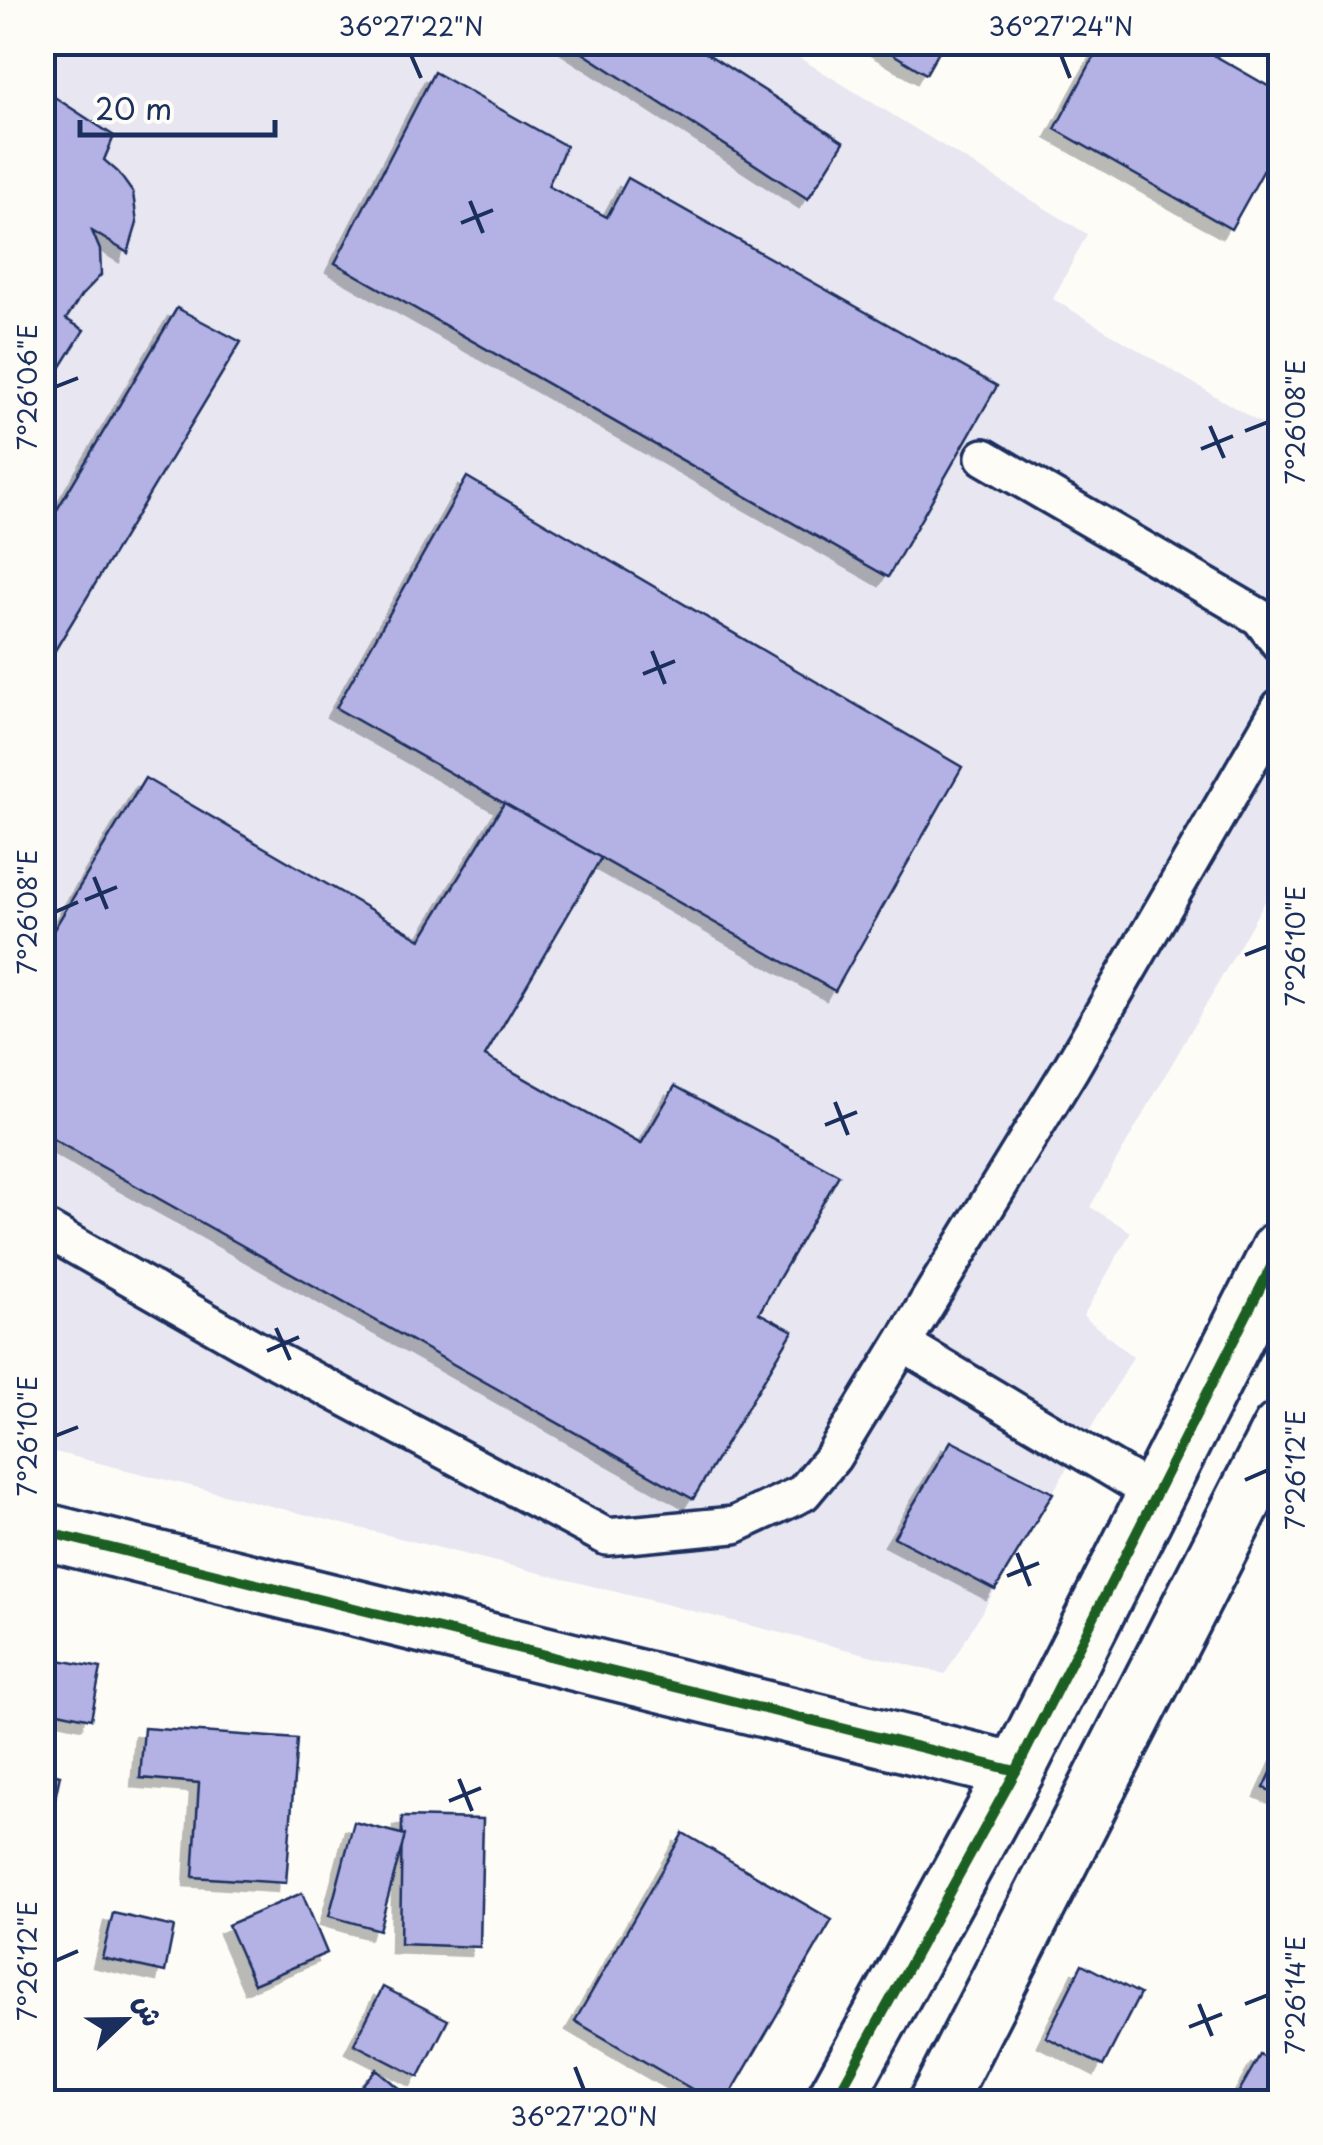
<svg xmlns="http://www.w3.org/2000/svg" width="1323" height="2145" font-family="'Playpen Sans','Playpen Sans Arabic',sans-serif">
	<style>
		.built { fill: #e7e6f1 }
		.building { fill: #b4b2e4; stroke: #1b2f5e; stroke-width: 2.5; filter: url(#shadow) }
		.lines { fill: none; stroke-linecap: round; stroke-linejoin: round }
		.service-casing { stroke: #1b2f5e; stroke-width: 42 }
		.minor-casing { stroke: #1b2f5e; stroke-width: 62 }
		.tertiary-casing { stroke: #1b2f5e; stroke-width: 62 }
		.service { stroke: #fdfcf7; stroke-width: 35 }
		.minor { stroke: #fdfcf7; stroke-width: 55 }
		.tertiary { stroke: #fdfcf7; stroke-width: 55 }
		.cycleway-casing { stroke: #fdfcf7; stroke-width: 16 }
		.cycleway { stroke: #1b5e20; stroke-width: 10 }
		.ticks { fill: none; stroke: #1b2f5e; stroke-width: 4 }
		.neatline { fill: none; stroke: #1b2f5e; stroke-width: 4 }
		.ticks-label { font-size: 25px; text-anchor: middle; fill: #1b2f5e }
	</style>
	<defs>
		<filter id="shadow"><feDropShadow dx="-9" dy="9" stdDeviation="0" flood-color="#0004"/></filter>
	</defs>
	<rect width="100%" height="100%" fill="#fdfcf7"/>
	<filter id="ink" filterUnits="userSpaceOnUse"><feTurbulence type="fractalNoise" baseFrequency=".01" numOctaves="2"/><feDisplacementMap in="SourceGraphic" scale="20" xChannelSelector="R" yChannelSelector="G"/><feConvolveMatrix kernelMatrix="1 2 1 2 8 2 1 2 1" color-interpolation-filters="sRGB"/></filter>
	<g filter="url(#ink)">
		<!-- built -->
		<path class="built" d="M43,43H775L1087,234L1053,299L1280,435V875L1090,1207L1131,1232L1083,1316L1133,1357L945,1674L43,1449Z"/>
		<!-- building -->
		<g class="building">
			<path d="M566,42H689L844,142L808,199Z"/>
			<path d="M873,42H944L926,74Z"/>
			<path d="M1102,42H1191L1280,93V141L1231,229L1055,129Z"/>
			<path d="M434,72L566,146L548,186L607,217L628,178L997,386L888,577L335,263Z"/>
			<path d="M42,89L114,136L104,160L118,172L133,193L137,223L128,253L92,231L100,250L101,275L81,296L66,319L84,330L42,397Z"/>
			<path d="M177,308L241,342L42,672V535Z"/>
			<path d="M467,477L962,767L835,991L336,708Z"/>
			<path d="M145,778L421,939L504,803L601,858L485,1056L641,1144L675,1086L839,1175L759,1313L793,1331L693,1499L42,1133V949Z"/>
			<path d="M951,1441L1053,1493L995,1590L894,1537Z"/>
			<path d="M54,1659L101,1668L91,1719L44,1709Z"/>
			<path d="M144,1728L297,1739L286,1883L193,1877L199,1783L140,1778Z"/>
			<path d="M1280,1753V1795L1264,1788Z"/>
			<path d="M42,1771L60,1775L48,1832L42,1831Z"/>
			<path d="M402,1817L483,1819L480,1947L400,1944Z"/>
			<path d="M354,1822L405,1835L379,1930L329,1916Z"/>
			<path d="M683,1833L832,1920L726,2102H714L575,2021Z"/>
			<path d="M302,1893L327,1953L254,1984L228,1925Z"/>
			<path d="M113,1913L174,1927L165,1972L102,1958Z"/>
			<path d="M1082,1964L1140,1994L1103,2066L1046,2037Z"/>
			<path d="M383,1987L448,2020L419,2077L354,2044Z"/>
			<path d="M1260,2055L1280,2067V2102H1233Z"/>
			<path d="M376,2069L415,2102H358L352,2097Z"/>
		</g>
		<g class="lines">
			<defs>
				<g id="service">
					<path d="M984,457L1259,617L1280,644"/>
					<path d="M42,1227L273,1359L607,1537L734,1525L803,1493L833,1457L1071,1068L1280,707"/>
					<path d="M903,1344L1156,1495"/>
				</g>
				<path id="minor" d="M42,1531L1016,1771"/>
				<g id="tertiary">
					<path d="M834,2102L1016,1771L1280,1249"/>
					<path d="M937,2102L1280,1430"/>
				</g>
			</defs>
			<!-- service casing -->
			<use href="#service" class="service-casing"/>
			<!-- minor casing -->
			<use href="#minor" class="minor-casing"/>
			<!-- tertiary casing -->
			<use href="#tertiary" class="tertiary-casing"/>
			<!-- service -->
			<use href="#service" class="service"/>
			<!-- minor -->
			<use href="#minor" class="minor"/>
			<!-- tertiary -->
			<use href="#tertiary" class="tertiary"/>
			<defs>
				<g id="cycleway">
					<path d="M42,1531L1016,1771"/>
					<path d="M834,2102L1016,1771L1280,1249"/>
				</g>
			</defs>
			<!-- cycleway casing -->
			<use href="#cycleway" class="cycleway-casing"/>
			<!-- cycleway -->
			<use href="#cycleway" class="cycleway"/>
		</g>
	</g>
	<!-- ticks -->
	<path class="ticks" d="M411,55L421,78M1061,55L1070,78M470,201L483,233M461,223L493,210M55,387L78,378M1210,426L1224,458M1245,431L1268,422M1201,449L1233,436M652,651L665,684M643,674L675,661M94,877L107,909M85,900L117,887M55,912L78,902M1245,955L1268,946M835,1102L848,1135M825,1125L857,1112M276,1328L290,1360M267,1351L299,1337M55,1436L78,1427M1245,1480L1268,1470M1017,1553L1030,1586M1007,1576L1039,1563M459,1779L472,1811M449,1801L481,1788M55,1961L78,1951M1199,2004L1212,2036M1245,2004L1268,1995M1189,2027L1222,2014M575,2067L584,2090"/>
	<!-- margin -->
	<rect width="1323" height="2145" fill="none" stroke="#fdfcf7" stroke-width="110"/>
	<!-- north arrow -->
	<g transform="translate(125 2020) rotate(68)" stroke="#fdfcf7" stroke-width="8" paint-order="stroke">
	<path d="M0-8L18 38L0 25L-18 38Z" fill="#1b2f5e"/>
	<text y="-15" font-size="28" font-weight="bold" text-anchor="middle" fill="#1b2f5e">ش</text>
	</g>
	<!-- scale -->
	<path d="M80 120v15h195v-15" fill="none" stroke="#1b2f5e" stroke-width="5"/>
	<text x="95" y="120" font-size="30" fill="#1b2f5e" stroke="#fdfcf7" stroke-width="8" paint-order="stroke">20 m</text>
	<rect x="55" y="55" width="1213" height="2035" class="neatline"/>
	<g class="ticks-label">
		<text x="411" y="36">36°27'22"N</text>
		<text x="1061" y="36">36°27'24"N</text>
		<text transform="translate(28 387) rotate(-90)" y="9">7°26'06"E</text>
		<text transform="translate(1296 422) rotate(-90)" y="9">7°26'08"E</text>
		<text transform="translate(28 912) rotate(-90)" y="9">7°26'08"E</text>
		<text transform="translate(1296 946) rotate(-90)" y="9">7°26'10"E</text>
		<text transform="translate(28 1436) rotate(-90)" y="9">7°26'10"E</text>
		<text transform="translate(1296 1470) rotate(-90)" y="9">7°26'12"E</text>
		<text transform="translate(28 1961) rotate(-90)" y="9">7°26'12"E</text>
		<text transform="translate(1296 1995) rotate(-90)" y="9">7°26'14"E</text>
		<text x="584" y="2126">36°27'20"N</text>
	</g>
</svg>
